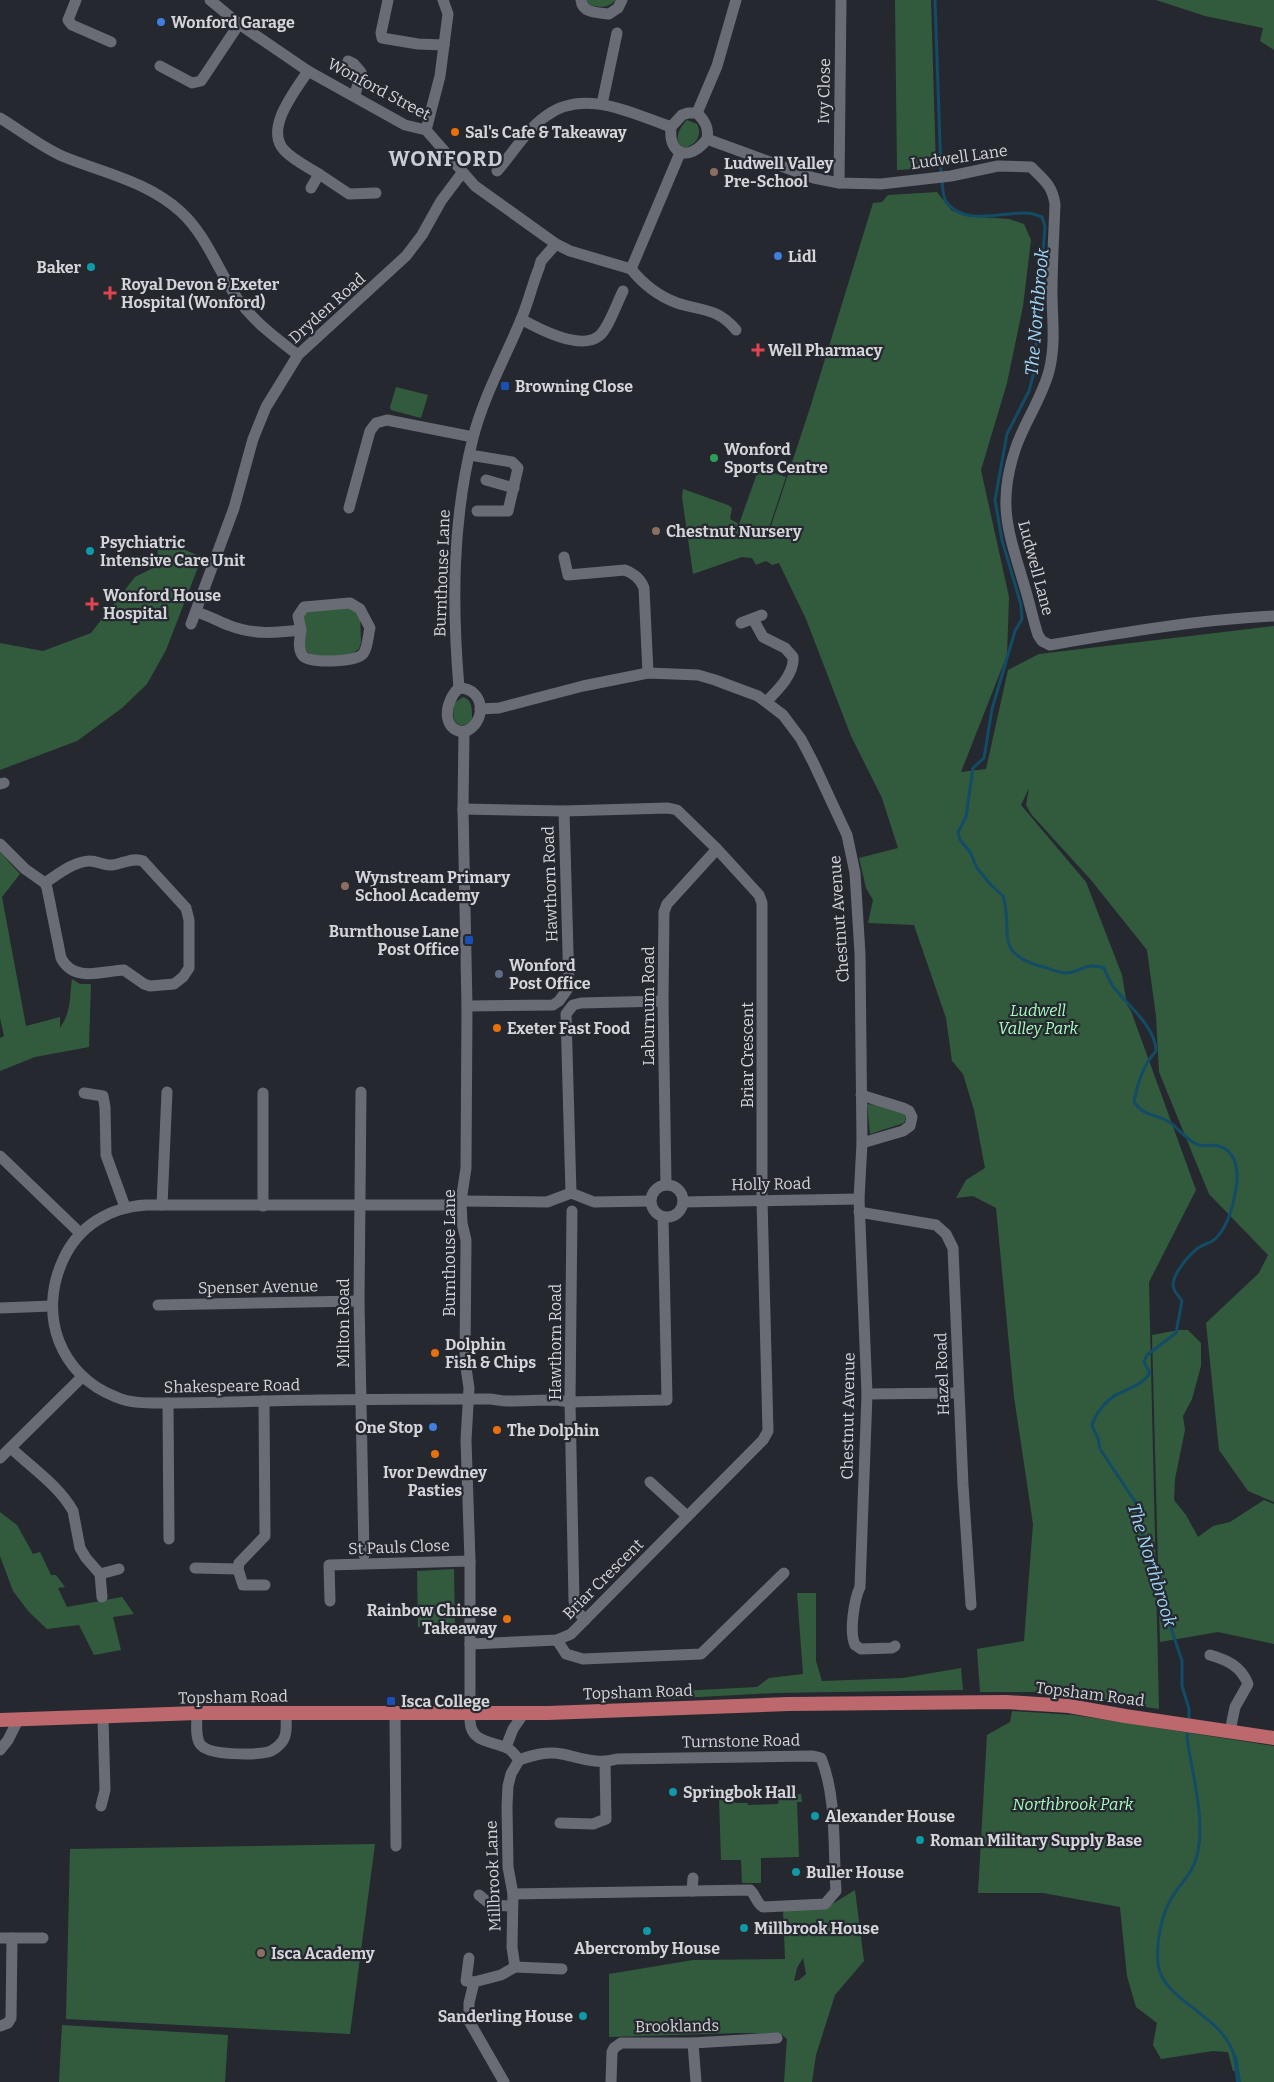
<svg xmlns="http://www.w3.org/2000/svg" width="1274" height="2082" font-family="Bitter,serif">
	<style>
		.green { fill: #325b3e; fill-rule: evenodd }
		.water { fill: #124c66 }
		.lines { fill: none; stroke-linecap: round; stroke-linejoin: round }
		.stream { stroke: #124c66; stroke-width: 3 }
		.minor { stroke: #6a6c75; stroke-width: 11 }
		.primary { stroke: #bd686d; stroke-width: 14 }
		.shop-dot { fill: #3f7fe0; stroke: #262830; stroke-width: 2 }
		.food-dot { fill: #e8710a; stroke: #262830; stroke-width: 2 }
		.education-dot { fill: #8d6e63; stroke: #262830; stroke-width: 2 }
		.culture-dot { fill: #0f9aa8; stroke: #262830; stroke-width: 2 }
		.health-dot { fill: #e0444e; stroke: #262830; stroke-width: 2 }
		.transit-dot { fill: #1a4fb4; stroke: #262830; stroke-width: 2 }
		.leisure-dot { fill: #2e9e5b; stroke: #262830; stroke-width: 2 }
		.service-dot { fill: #5c6f8a; stroke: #262830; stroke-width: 2 }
		.labels { text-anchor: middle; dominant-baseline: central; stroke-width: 4.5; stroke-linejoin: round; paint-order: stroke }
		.poi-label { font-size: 16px; font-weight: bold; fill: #d4d5da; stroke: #262830; text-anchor: start }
		.street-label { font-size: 16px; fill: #d4d5da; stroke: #262830 }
		.park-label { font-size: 16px; font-style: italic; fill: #a6fcbc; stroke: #262830 }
		.water-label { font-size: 18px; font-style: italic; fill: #9ed6f6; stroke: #262830 }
		.district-label { font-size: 21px; font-weight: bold; letter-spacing: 1px; fill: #cacdd6; stroke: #262830 }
	</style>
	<rect width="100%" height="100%" fill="#262830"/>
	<!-- green -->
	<g class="green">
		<path d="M585,0H616C608,9 596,8 586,3Z"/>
		<path d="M895,0H931L936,168L897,170Z"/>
		<path d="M1156,0H1274V50L1260,41L1263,28L1205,16Z"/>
		<path d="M687,120L697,124C703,136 695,146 683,148C673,140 679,128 687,120Z"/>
		<path d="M937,192L951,210L965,216L1009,219L1024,224L1031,240L1023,306L1007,383L981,470L1009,597L1007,655L961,772L986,769L1008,670L1039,654L1274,626V1502L1248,1491L1219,1450L1206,1323L1259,1273L1268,1255L1209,1194L1159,1072L1156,1016L1147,950L1091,880L1031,814L1026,805L1029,788L1021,805L1086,882L1122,975L1127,1005L1131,1011L1196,1190L1149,1282L1159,1709L1111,1702L1092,1695L1058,1692H980L977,1649L1024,1641L1033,1524L1014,1397L996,1208L973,1196L956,1198L966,1180L985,1168L974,1110L963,1074L952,1061L946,1018L914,925L868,923L873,900L866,888L859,858L898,848L882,798L851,736L806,619L779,563L772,565L766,561L756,565L752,558L742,557L693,574L682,497L683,489L728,505L732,508L730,519L739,524L759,468L786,477L767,534L761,532L768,535L810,408L873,203L882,202L888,195Z"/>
		<path d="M396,387L428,395L421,418L391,410L390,407Z"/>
		<path d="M156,538L202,557L166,650L147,684L122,708L77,741L0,770V643L43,651L91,633L135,577L159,565Z"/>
		<path d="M351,607L360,618L361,642L359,649L349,656L315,657L308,653L304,647L302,616L307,609Z"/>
		<path d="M463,697C473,700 472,711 472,720L464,726C451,724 453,714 454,703Z"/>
		<path d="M0,852L20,874L2,897L26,1026L60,1017V1028C72,1010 69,999 72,979L80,984H91L89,1047L35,1057L0,1071V1038L4,1036L0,1018Z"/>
		<path d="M867,1104C880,1105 897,1107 906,1117L904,1123L870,1134Z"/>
		<path d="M1179,1330H1188L1201,1343V1366L1192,1399L1183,1416L1185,1430L1175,1479L1174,1500L1186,1515L1198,1537L1213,1526L1230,1522L1264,1500L1274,1504V1644L1218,1632L1160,1642L1152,1335Z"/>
		<path d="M0,1512L17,1525L33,1554L40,1552L51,1575H56L65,1587L58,1588L67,1607L122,1597L134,1614L113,1617L121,1650L94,1655L79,1625L47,1629L29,1612L13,1591L0,1556Z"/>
		<path d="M454,1569L455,1626L418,1627L417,1571Z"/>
		<path d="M797,1593H816V1661L822,1681L903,1678L961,1668L963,1690L774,1693L662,1699L660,1692L757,1687L769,1678L803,1674Z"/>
		<path d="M1012,1711L1074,1715L1274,1746V2082H1238V2070L1233,2071L1228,2052L1213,2051L1161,2059L1153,2045L1157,2023L1136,2007L1127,1976L1120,1907L1043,1893H978L987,1735L1010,1722Z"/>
		<path d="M801,1794L802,1802H797L799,1857L761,1858V1883H742L741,1860H721L719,1798H735V1803H747L748,1805L778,1804L779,1799L789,1798V1795Z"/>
		<path d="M375,1844L350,2034L66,2019L70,1849Z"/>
		<path d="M855,1890L864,1961L835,1995L816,2055L812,2082H784L787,2039L781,2034L738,2033L609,2037V1974L693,1960L785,1959L783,1909L829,1906ZM803,1958L806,1974L799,1980L794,1981L797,1968Z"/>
		<path d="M62,2025L228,2035L225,2082H59Z"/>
	</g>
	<!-- water -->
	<path class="water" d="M1237,2055L1241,2082H1236L1233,2056Z"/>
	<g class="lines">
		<!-- stream -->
		<g class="stream">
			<path d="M935,0L941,174"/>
			<path d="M942,180C943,188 942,197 947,203C966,226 1002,212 1026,213C1031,213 1037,215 1042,217L1045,226L1034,372L1029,391L1007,434L995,500L1002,540L1021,605L1022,619L1015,631L992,709L984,758L973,768L966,817L958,832L960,840L970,852L977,868L991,885L1003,896C1014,931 992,952 1040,966C1048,968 1059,973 1066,973C1082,972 1083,962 1104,968C1107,975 1110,983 1115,989C1129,1006 1156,1028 1156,1051C1144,1064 1137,1085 1134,1102C1146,1118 1155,1113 1169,1122C1178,1128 1186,1139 1196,1144C1202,1147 1212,1144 1218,1146C1239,1151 1239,1177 1235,1194C1232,1210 1227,1228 1215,1239C1211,1243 1204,1244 1198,1248C1189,1255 1169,1277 1174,1289C1175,1293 1180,1297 1182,1301L1176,1333L1147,1355L1144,1362L1150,1373C1143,1384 1132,1387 1120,1393C1108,1398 1095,1413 1092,1426L1098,1438L1100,1449L1136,1503L1147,1556L1182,1661V1686L1189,1709V1721"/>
			<path d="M1188,1730L1187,1738C1192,1773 1206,1821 1197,1855C1194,1871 1182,1882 1174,1894C1161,1914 1156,1941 1158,1964C1162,2002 1226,2015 1235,2059"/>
		</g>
		<!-- minor -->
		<g class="minor">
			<path d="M76,0L68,20L72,25L111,42"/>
			<path d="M210,0L239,24L308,71L405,125L426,130L475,186L556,244L570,251L631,269"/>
			<path d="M388,0L381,33L382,38L418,44L444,45"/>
			<path d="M581,0C582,13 598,13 609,14L618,8L622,0"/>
			<path d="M348,61L354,64L361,72L355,95"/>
			<path d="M160,66L192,83L201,81L239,24"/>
			<path d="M308,71C296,90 264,128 284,150C293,160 308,167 319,174L311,188"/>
			<path d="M602,104L617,33"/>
			<path d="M688,113H697C705,121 709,128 707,139C690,162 668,156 671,127L682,115Z"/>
			<path d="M697,113L717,66L736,0"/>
			<path d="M0,118C20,130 40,146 62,156C103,173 147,181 181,212C206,235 218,270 237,298C253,321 276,338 298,355"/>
			<path d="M426,130L440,76L448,14L443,0"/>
			<path d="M707,139L814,178L839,183L881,184L951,176L998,166L1031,167C1044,180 1052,185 1055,204C1054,233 1052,262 1052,292C1052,318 1056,345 1049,371C1042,398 1025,421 1016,447C996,505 1009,533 1025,588C1030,604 1033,620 1038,635L1042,641L1050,645C1125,632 1197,620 1274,616"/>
			<path d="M497,171C513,153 526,130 546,116C584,88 631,113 671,127"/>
			<path d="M319,174L349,194L376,193"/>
			<path d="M839,183L841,0"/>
			<path d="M631,269L680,153"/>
			<path d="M631,269C644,285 658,296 677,303C702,311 718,308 736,330"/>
			<path d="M521,319C539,329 580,351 599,336C608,329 617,303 623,291"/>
			<path d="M470,455L512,462L518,468L508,511H477"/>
			<path d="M486,480L514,488"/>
			<path d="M349,508L370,431L376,423L387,420L473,437"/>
			<path d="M564,557L568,575L625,570C634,574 640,578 644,588L648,673"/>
			<path d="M196,612C208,615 217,621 228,625C253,635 275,633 301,630L298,616L304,607L350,603L360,609L370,628C368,635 368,648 363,654C356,662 310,664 303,656C297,649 300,638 301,630"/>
			<path d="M753,619L763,637L785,648L793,657C795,673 778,690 767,701"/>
			<path d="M741,623L762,615"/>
			<path d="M191,624L234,508L253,439L266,407L298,355L406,256L422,235L441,201L462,173"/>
			<path d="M459,688C452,604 452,521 473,438C483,398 504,360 520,322C528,304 532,285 539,268L541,261L556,244"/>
			<path d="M459,688C485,688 488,723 464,732C440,730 445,700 459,688Z"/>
			<path d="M480,709L499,708L583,686L648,673L698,675L715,680L758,696L783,715L801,739L813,762L847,835L855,873L860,954L862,1143L859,1199L867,1394L860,1587C854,1600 849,1632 855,1645L861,1649L892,1648L895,1646"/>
			<path d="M464,732L463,809L467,1006L466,1168L461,1201L462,1223L466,1240L465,1361L469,1388L466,1440L470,1561V1721C471,1743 492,1741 507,1748C512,1750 515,1755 519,1760L511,1774L508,1786L507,1806L508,1867L513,1894L512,1947L515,1967"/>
			<path d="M0,784L4,783"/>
			<path d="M463,809L564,811L668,808L677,810L717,849L759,895L762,903V1200L768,1431L763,1440L571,1634L557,1640L470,1644"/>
			<path d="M0,844L25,869L45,883L47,888L61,958C74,983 102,971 124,970L144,984L150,986L174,984L183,977L189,968V920L186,908L143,861C132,857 123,864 112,865C105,866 97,861 90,861C74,861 57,875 45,883"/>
			<path d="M467,1006L553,1005L559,1001L569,987L564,811"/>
			<path d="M361,1092L359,1301L364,1555"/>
			<path d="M84,1093L103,1096L105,1107L106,1155L125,1207"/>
			<path d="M263,1093V1206"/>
			<path d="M861,1095L903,1108L909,1111L912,1117L910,1126L903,1131L862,1143"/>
			<path d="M0,1156L80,1233"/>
			<path d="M666,1184L663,1001L664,912L667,904L717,849"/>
			<circle cx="667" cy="1201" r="16"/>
			<path d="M571,1193L566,1014L573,1005L581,1003L663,1001"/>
			<path d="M461,1201L547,1202L571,1193L594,1202L650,1201"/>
			<path d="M683,1202L859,1199"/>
			<path d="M162,1205L167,1092"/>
			<path d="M461,1205H146C110,1207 78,1226 63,1260C38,1314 59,1375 116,1397C132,1404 150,1403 168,1403C201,1403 233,1402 266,1401C340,1399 414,1399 488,1399C495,1399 501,1401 507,1401C524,1401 540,1400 556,1400L570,1402L667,1400L663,1217"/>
			<path d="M572,1211L570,1402L574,1601L578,1612L585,1620"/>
			<path d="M859,1212L936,1225L946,1234L953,1248L963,1485L971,1605"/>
			<path d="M158,1305L359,1301"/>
			<path d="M0,1308L52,1306"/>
			<path d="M867,1394L958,1393"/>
			<path d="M264,1401L265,1536L239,1563L238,1569L243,1585H265"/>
			<path d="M168,1403L169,1539"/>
			<path d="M11,1448C32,1468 58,1485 73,1511L80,1548L86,1558L100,1574L102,1597"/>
			<path d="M0,1458L82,1377"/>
			<path d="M650,1482L687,1516"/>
			<path d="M195,1568L238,1569"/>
			<path d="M100,1574L119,1569"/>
			<path d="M330,1601L329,1565L470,1561"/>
			<path d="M557,1640L566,1654L583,1659L701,1654L784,1573"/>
			<path d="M1210,1655C1227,1660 1241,1666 1248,1684L1235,1707L1230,1731"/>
			<path d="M197,1713C197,1723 195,1736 200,1744C208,1756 255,1755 268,1752C272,1751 278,1747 281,1743C288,1736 286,1723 286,1713"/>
			<path d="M395,1715L396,1846"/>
			<path d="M506,1747L513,1729L524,1713"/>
			<path d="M0,1750L8,1740L18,1720"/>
			<path d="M101,1806L105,1790L103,1718"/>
			<path d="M560,1823L593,1824L606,1819L605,1762"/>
			<path d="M692,1891L693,1878"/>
			<path d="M513,1894L750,1890C756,1895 756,1903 763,1907L825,1904L836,1891C833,1848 837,1797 821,1758L813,1756L617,1759C596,1765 582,1758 562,1754C547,1751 533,1755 519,1760"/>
			<path d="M479,1895L491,1905L512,1906"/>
			<path d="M0,1938H43"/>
			<path d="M469,1958L466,1981L474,1982"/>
			<path d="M515,1967L562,1969"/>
			<path d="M0,2026L8,2023L11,2018L12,1938"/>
			<path d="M693,2043L696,2082"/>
			<path d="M504,2082L469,2021V2003L474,1982L501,1975L515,1967"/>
			<path d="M611,2082L612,2052L614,2048L621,2043H693L777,2038"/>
		</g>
		<!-- primary -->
		<path class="primary" d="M0,1720L197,1713H548L788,1704L1006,1702L1069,1706L1125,1716L1274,1738"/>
	</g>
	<!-- markers -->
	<g class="shop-dot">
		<circle cx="161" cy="22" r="5"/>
		<circle cx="778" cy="256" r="5"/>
		<circle cx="433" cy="1427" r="5"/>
	</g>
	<g class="food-dot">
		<circle cx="455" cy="132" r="5"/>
		<circle cx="497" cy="1028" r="5"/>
		<circle cx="435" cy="1353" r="5"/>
		<circle cx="497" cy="1430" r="5"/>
		<circle cx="435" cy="1454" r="5"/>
		<circle cx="507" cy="1619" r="5"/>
	</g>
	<g class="education-dot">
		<circle cx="714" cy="172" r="5"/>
		<circle cx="656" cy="531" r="5"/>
		<circle cx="345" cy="886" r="5"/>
		<circle cx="261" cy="1953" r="5"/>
	</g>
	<g class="culture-dot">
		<circle cx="91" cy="267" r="5"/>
		<circle cx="90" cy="551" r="5"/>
		<circle cx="673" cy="1792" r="5"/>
		<circle cx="815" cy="1816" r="5"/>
		<circle cx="920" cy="1840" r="5"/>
		<circle cx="796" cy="1872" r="5"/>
		<circle cx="744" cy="1928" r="5"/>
		<circle cx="647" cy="1931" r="5"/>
		<circle cx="583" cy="2016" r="5"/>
	</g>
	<g class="health-dot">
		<path d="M107.5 285.5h5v5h5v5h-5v5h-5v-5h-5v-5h5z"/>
		<path d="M755.5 342.5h5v5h5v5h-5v5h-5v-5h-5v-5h5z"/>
		<path d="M89.5 596.5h5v5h5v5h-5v5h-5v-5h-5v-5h5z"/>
	</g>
	<g class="transit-dot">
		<rect x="500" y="381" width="10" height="10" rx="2.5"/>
		<rect x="464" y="935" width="10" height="10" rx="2.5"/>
		<rect x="386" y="1696" width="10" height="10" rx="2.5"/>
	</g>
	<circle class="leisure-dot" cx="714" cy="458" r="5"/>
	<circle class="service-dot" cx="499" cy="974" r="5"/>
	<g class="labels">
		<!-- poi labels -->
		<g class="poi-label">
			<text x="171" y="22">Wonford Garage</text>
			<text x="465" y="132">Sal's Cafe &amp; Takeaway</text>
			<text x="724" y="163">Ludwell Valley<tspan x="724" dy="18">Pre-School</tspan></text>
			<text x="788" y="256">Lidl</text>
			<text x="81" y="267" text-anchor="end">Baker</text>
			<text x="121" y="284">Royal Devon &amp; Exeter<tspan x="121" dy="18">Hospital (Wonford)</tspan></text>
			<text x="768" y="350">Well Pharmacy</text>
			<text x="515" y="386">Browning Close</text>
			<text x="724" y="449">Wonford<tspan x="724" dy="18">Sports Centre</tspan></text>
			<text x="666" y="531">Chestnut Nursery</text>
			<text x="100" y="542">Psychiatric<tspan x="100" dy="18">Intensive Care Unit</tspan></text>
			<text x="103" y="595">Wonford House<tspan x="103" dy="18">Hospital</tspan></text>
			<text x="355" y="877">Wynstream Primary<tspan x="355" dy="18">School Academy</tspan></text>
			<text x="459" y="931" text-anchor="end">Burnthouse Lane<tspan x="459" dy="18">Post Office</tspan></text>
			<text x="509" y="965">Wonford<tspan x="509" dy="18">Post Office</tspan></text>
			<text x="507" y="1028">Exeter Fast Food</text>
			<text x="445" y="1344">Dolphin<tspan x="445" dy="18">Fish &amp; Chips</tspan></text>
			<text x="423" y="1427" text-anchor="end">One Stop</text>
			<text x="507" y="1430">The Dolphin</text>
			<text x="435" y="1472" text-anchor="middle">Ivor Dewdney<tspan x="435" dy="18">Pasties</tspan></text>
			<text x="497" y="1610" text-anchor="end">Rainbow Chinese<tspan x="497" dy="18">Takeaway</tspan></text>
			<text x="401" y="1701">Isca College</text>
			<text x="683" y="1792">Springbok Hall</text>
			<text x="825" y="1816">Alexander House</text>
			<text x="930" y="1840">Roman Military Supply Base</text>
			<text x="806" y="1872">Buller House</text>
			<text x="754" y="1928">Millbrook House</text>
			<text x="647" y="1948" text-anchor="middle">Abercromby House</text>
			<text x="271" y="1953">Isca Academy</text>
			<text x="573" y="2016" text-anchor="end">Sanderling House</text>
		</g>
		<!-- street labels -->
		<g class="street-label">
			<text transform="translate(379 89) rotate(28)">Wonford Street</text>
			<text transform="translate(824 91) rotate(-89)">Ivy Close</text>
			<text transform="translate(959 157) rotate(-8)">Ludwell Lane</text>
			<text transform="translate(327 308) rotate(-42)">Dryden Road</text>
			<text transform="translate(1036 568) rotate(75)">Ludwell Lane</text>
			<text transform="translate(442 573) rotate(-88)">Burnthouse Lane</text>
			<text transform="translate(550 884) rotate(-92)">Hawthorn Road</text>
			<text transform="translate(839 919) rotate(-94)">Chestnut Avenue</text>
			<text transform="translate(648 1006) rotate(-90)">Laburnum Road</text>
			<text transform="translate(747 1055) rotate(-90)">Briar Crescent</text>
			<text transform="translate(771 1184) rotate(-1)">Holly Road</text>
			<text transform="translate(449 1253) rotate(-90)">Burnthouse Lane</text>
			<text transform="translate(258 1287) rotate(-1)">Spenser Avenue</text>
			<text transform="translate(343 1323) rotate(-90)">Milton Road</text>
			<text transform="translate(555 1342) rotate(-90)">Hawthorn Road</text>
			<text transform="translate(942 1374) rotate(-92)">Hazel Road</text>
			<text transform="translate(232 1386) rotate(-1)">Shakespeare Road</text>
			<text transform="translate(848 1416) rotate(-89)">Chestnut Avenue</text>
			<text transform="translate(399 1547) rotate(-2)">St Pauls Close</text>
			<text transform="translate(603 1579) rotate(-45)">Briar Crescent</text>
			<text transform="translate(638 1692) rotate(-2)">Topsham Road</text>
			<text transform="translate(1090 1694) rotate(7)">Topsham Road</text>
			<text transform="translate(233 1697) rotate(-1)">Topsham Road</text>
			<text transform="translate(741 1741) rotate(-1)">Turnstone Road</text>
			<text transform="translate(493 1876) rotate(-92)">Millbrook Lane</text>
			<text transform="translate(677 2026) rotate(-1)">Brooklands</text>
		</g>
		<!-- park labels -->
		<g class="park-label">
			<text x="1038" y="1010">Ludwell<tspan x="1038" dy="18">Valley Park</tspan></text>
			<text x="1073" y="1804">Northbrook Park</text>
		</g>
		<!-- water labels -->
		<g class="water-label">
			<text transform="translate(1037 312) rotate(-85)">The Northbrook</text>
			<text transform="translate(1152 1565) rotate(73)">The Northbrook</text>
		</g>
		<!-- district labels -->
		<g class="district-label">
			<text x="446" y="159">WONFORD</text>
		</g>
	</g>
</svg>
